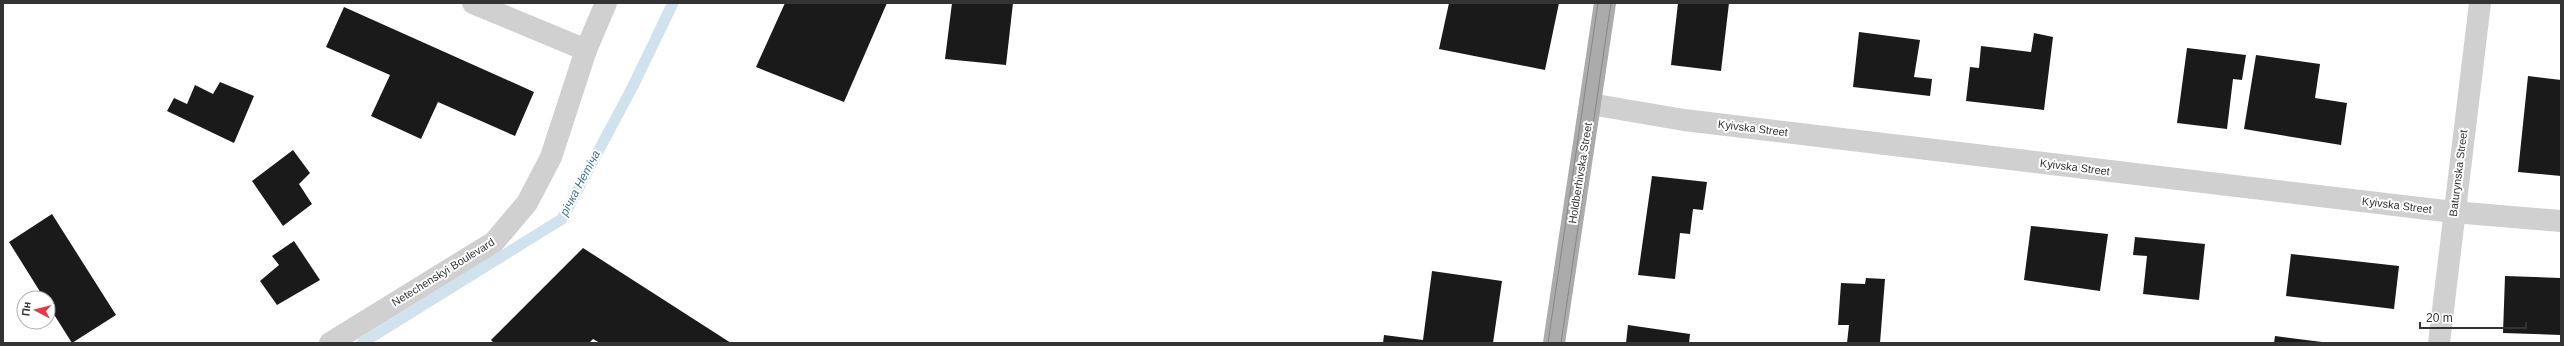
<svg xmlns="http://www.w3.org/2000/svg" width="2564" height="346" font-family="Arial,sans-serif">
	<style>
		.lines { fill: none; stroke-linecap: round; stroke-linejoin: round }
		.stream { stroke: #cfe2ee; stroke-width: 11 }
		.building { fill: #1a1a1a }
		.minor { stroke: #d0d0d0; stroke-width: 22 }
		.primary { stroke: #ababab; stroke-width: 22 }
		.tram { stroke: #888; stroke-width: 1 }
		.labels { text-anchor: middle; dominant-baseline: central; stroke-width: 4; stroke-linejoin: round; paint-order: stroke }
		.street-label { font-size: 11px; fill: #333; stroke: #fff }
		.water-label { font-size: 12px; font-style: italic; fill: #3f7597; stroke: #fff }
	</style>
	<rect width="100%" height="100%" fill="#fff"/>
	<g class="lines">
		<!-- stream -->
		<path class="stream" d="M362,343L562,219L632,88L673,3"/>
	</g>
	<!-- building -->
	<g class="building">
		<path d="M785,3H887L844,102L756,67Z"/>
		<path d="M952,3H1013L1006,65L945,59Z"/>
		<path d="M1449,3H1559L1545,70L1439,49Z"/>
		<path d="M1678,3H1729L1721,71L1671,65Z"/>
		<path d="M344,7L534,92L515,136L438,102L421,139L371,116L390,75L326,47Z"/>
		<path d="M1859,32L1920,40L1914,77L1932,79L1930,96L1853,87Z"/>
		<path d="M2034,33L2053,37L2044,110L1966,101L1970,67L1979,68L1981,46L2031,52Z"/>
		<path d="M2187,48L2246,55L2242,80L2233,79L2227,129L2177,123Z"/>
		<path d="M2256,55L2320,64L2315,98L2347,103L2341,145L2244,129Z"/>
		<path d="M2528,76L2561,80V176L2518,172Z"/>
		<path d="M220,82L254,96L234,143L167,111L174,98L187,104L195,85L213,94Z"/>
		<path d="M293,150L310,173L299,184L312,204L283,226L252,181Z"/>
		<path d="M1652,176L1707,182L1703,210L1693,209L1690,234L1680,233L1675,279L1638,275Z"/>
		<path d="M52,214L116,315L72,343L48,305V298H44L9,242Z"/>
		<path d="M2031,226L2108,234L2100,291L2024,280Z"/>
		<path d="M2135,237L2205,244L2199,300L2143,294L2147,256L2133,255Z"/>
		<path d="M294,241L320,280L277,305L260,281L279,265L272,256Z"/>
		<path d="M583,248L731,343H600L593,339L589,343H494L491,340Z"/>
		<path d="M2291,254L2399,266L2394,309L2286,296Z"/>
		<path d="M1432,271L1502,281L1493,343H1383L1384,335L1423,340Z"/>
		<path d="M2505,276L2561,278V335L2503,333Z"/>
		<path d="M1866,278L1885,279L1880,343H1847L1849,325H1838L1841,283L1865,284Z"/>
		<path d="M1628,325L1690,334L1689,343H1626Z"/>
		<path d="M2275,336L2322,342V343H2274Z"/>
	</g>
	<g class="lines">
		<!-- minor -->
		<g class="minor">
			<path d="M473,3L586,50"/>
			<path d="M1590,104L1684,120L2453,212L2561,221"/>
			<path d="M330,343L494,242L527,203L551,157L586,50L606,3"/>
			<path d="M2439,343L2480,3"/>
		</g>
		<!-- primary -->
		<path class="primary" d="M1554,343L1605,3"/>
		<!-- tram -->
		<g class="tram">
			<path d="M1548,343L1598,3"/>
			<path d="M1561,343L1611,3"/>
		</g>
	</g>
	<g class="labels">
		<!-- street labels -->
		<g class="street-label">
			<text transform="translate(1753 128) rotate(7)">Kyivska Street</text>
			<text transform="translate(2075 167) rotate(7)">Kyivska Street</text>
			<text transform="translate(1580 173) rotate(-81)">Holdberhivska Street</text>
			<text transform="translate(2458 173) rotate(-83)">Baturynska Street</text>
			<text transform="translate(2397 205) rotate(7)">Kyivska Street</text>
			<text transform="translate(443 272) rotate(-32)">Netechenskyi Boulevard</text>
		</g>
		<!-- water labels -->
		<g class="water-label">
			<text transform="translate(580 183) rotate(-62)">річка Нетіча</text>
		</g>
	</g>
	<!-- border -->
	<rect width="2564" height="346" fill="none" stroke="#333333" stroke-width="8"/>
	<!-- north arrow -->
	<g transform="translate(36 310) rotate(277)"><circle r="19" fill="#ffffff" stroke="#adadad"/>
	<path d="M0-3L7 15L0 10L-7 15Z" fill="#e63946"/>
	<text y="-6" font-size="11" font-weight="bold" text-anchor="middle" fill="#333333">Пн</text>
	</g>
	<!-- scale -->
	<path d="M2420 322v6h106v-6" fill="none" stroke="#333333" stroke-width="2"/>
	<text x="2426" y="322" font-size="12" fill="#333333" stroke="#ffffff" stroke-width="3" paint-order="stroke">20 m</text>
</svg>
